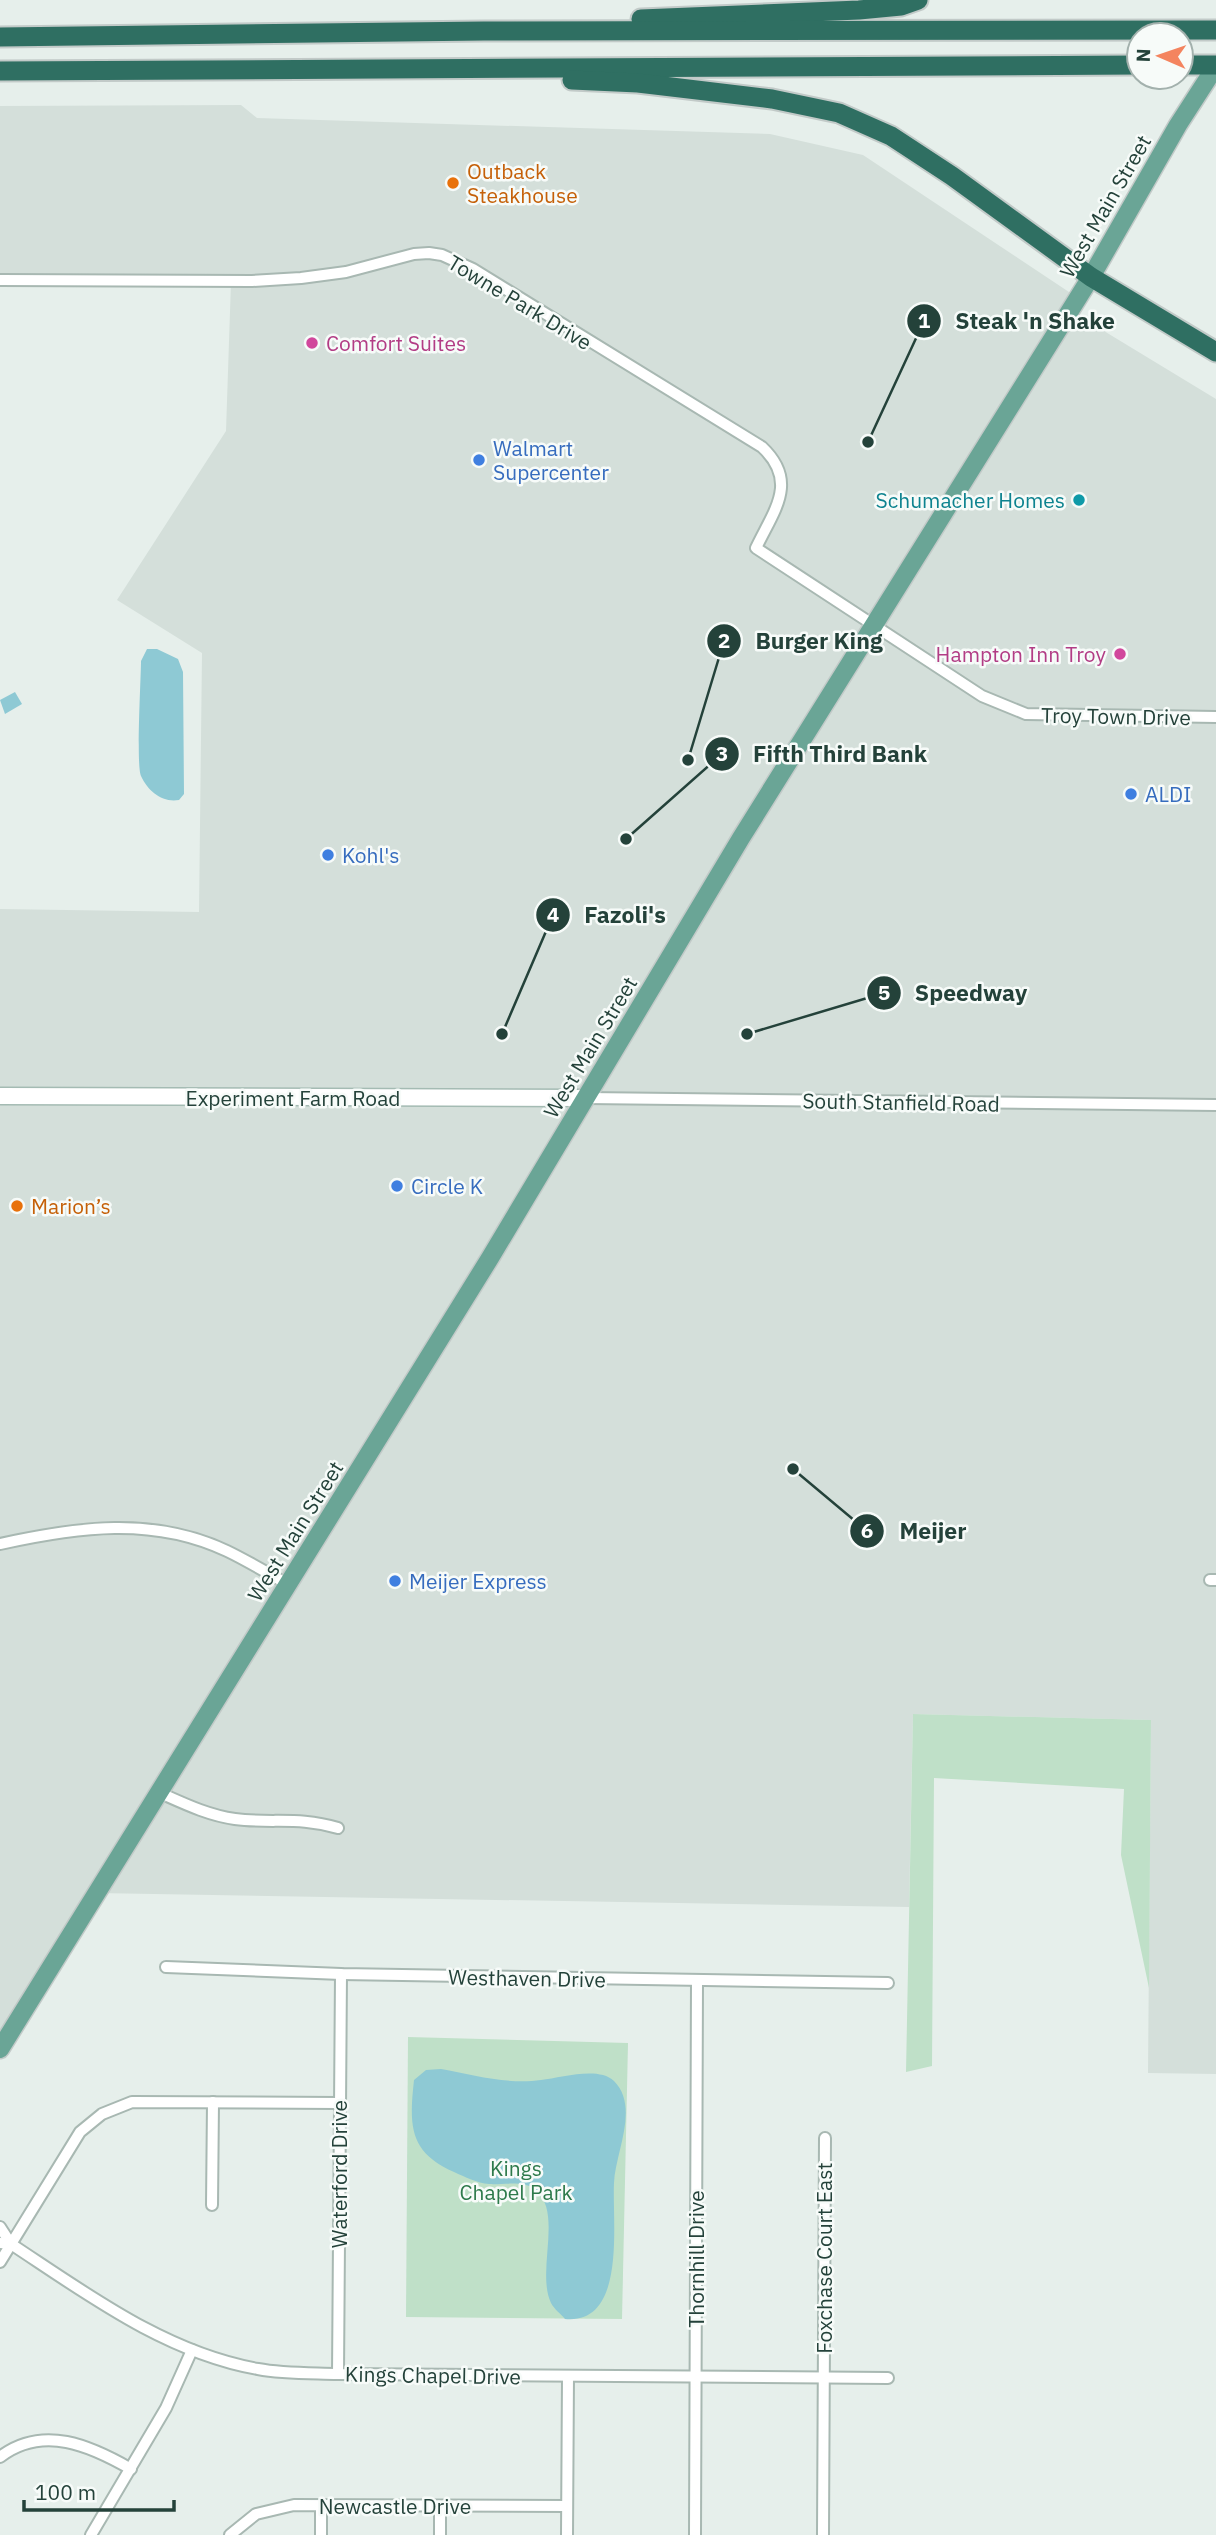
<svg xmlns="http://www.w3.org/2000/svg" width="1216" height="2535" font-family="'IBM Plex Sans',sans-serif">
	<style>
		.built { fill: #d4dfda }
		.green { fill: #bfe0c8 }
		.water { fill: #8ec9d4 }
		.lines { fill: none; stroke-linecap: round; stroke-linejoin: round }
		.street-casing { stroke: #a8b8b2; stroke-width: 14 }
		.secondary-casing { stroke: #a4bbb3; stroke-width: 19 }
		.primary-casing { stroke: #c2cac8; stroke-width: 21 }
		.highway-casing { stroke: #c2cac8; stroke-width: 23 }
		.street { stroke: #fff; stroke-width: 10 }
		.secondary { stroke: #fff; stroke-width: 16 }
		.primary { stroke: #6aa596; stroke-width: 18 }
		.highway { stroke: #2f6f62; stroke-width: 19 }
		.food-dot { fill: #e8710a; stroke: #f7fbf9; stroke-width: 2.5 }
		.hotel-dot { fill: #d1479c; stroke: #f7fbf9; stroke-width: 2.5 }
		.shop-dot { fill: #3f7fe0; stroke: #f7fbf9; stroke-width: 2.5 }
		.culture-dot { fill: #0f9aa8; stroke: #f7fbf9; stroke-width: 2.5 }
		.labels { text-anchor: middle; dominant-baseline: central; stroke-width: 5; stroke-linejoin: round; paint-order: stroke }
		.food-label { font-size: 21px; fill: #c56008; stroke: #f7fbf9; text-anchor: start }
		.street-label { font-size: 21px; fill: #24423a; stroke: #f7fbf9 }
		.hotel-label { font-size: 21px; fill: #b23c85; stroke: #f7fbf9; text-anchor: start }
		.shop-label { font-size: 21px; fill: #366cbe; stroke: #f7fbf9; text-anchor: start }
		.culture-label { font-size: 21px; fill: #0d838f; stroke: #f7fbf9; text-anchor: end }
		.park-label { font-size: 21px; fill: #2d7a4b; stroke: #f7fbf9 }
		.leader { fill: none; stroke: #24423a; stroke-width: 2.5 }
		.callout-dot { fill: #24423a; stroke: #f7fbf9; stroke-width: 2.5 }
		.mark-label { font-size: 21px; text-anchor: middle; font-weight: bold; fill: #fff }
		.callout-label { font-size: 23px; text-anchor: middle; font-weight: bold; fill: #24423a; stroke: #f7fbf9; stroke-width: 5; stroke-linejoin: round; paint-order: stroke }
	</style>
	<rect width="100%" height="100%" fill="#e6efeb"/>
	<!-- built -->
	<path class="built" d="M241,105L257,118L770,134L863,155L1078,298L1071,311L1216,399V2074L1148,2073L1151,1720L913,1714L909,1907L96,1893L0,2049V909L199,912L202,653L117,600L226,431L231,282L0,280V106Z"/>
	<!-- green -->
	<g class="green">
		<path d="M913,1714L1151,1720L1149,1988L1121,1855L1124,1789L934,1778L932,2066L906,2072Z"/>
		<path d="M408,2037L628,2043L622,2319L406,2317Z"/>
	</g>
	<!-- water -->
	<g class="water">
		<path d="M147,649H157L178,659L183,672L184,794L179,800C162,803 148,791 141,776C136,765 141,679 141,661Z"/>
		<path d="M15,692L22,704L5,714L0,700Z"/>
		<path d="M441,2069C473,2075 509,2085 541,2080C561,2078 598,2066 614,2081C640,2107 615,2153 614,2183C612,2223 627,2325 565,2319C561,2314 554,2309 551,2303C536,2271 563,2214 536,2190C524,2180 503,2185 489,2184C477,2183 465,2177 454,2172C409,2152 409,2126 414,2080L426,2070Z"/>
	</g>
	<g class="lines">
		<defs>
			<g id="street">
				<path d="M0,280L252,281L301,278L346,272L414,254L429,253L442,255L473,269L762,447C799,482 774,510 756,548L982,696L1026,714L1216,717"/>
				<path d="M586,1098L1216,1105"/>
				<path d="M0,1544C77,1527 153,1516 227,1551C248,1561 269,1574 289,1585"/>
				<path d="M1210,1580H1216"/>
				<path d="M158,1792C183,1803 207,1815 235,1819C273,1824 298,1816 338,1828"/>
				<path d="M166,1967L341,1974L888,1983"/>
				<path d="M212,2205L213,2102"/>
				<path d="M0,2227L11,2244"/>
				<path d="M0,2243L11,2244C87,2294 166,2353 258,2369C284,2374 312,2373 338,2374L888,2378"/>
				<path d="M0,2262L80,2132L102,2114L132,2102L339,2103"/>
				<path d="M338,2374L341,1974"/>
				<path d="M0,2457C43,2424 91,2446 131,2469"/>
				<path d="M91,2535L166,2408L192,2350"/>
				<path d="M230,2535L256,2514L294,2505L567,2506"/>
				<path d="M321,2535V2506"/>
				<path d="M440,2535V2507"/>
				<path d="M567,2535L568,2376"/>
				<path d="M695,2535L697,1982"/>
				<path d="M823,2535L825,2138"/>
			</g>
			<path id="secondary" d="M0,1096L586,1098"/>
			<path id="primary" d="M0,2049L490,1258L741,838L1091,277L1178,125L1216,66"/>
			<g id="highway">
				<path d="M641,19L859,10L901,6L918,0"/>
				<path d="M0,37L484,31L1216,30"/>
				<path d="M1181,65H1216"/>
				<path d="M0,71L1139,65"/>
				<path d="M572,80L638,83L772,99L839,113L891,136L952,176L1091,277L1216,352"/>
			</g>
		</defs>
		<!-- street casing -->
		<use href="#street" class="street-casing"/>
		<!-- secondary casing -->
		<use href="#secondary" class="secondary-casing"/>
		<!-- primary casing -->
		<use href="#primary" class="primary-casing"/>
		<!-- highway casing -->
		<use href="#highway" class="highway-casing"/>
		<!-- street -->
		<use href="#street" class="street"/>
		<!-- secondary -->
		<use href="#secondary" class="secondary"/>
		<!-- primary -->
		<use href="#primary" class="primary"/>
		<!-- highway -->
		<use href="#highway" class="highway"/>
	</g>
	<!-- markers -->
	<g class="food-dot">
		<circle cx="453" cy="183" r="7"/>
		<circle cx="17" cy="1206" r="7"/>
	</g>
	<g class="hotel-dot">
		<circle cx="312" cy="343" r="7"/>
		<circle cx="1120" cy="654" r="7"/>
	</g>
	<g class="shop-dot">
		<circle cx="479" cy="460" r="7"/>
		<circle cx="1131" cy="794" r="7"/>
		<circle cx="328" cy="855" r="7"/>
		<circle cx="397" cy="1186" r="7"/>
		<circle cx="395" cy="1581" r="7"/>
	</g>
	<circle class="culture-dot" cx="1079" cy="500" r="7"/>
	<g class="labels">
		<!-- food labels -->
		<g class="food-label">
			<text x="467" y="171">Outback<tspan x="467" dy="24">Steakhouse</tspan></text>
			<text x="31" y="1206">Marion’s</text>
		</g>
		<!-- street labels -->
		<g class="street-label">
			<text transform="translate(1105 206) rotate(-60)">West Main Street</text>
			<text transform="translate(520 302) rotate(31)">Towne Park Drive</text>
			<text transform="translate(1116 716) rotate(1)">Troy Town Drive</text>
			<text transform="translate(590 1047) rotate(-59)">West Main Street</text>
			<text x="293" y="1098">Experiment Farm Road</text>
			<text transform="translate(901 1102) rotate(1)">South Stanfield Road</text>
			<text transform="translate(295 1531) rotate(-58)">West Main Street</text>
			<text transform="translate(527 1978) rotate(1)">Westhaven Drive</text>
			<text transform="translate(339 2174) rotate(-90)">Waterford Drive</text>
			<text transform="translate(824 2258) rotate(-90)">Foxchase Court East</text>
			<text transform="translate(696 2259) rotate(-90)">Thornhill Drive</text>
			<text transform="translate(433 2375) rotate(1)">Kings Chapel Drive</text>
			<text x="395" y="2506">Newcastle Drive</text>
		</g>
		<!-- hotel labels -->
		<g class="hotel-label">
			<text x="326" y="343">Comfort Suites</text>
			<text x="1106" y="654" text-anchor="end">Hampton Inn Troy</text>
		</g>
		<!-- shop labels -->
		<g class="shop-label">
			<text x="493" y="448">Walmart<tspan x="493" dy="24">Supercenter</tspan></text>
			<text x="1145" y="794">ALDI</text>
			<text x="342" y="855">Kohl's</text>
			<text x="411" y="1186">Circle K</text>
			<text x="409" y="1581">Meijer Express</text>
		</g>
		<!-- culture labels -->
		<g class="culture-label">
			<text x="1065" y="500">Schumacher Homes</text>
		</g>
		<!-- park labels -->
		<g class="park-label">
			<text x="516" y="2168">Kings<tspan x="516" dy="24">Chapel Park</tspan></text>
		</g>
	</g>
	<!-- callouts -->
	<path class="leader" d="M868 442L924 321M688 760L724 641M626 839L722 754M502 1034L553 915M747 1034L884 993M793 1469L867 1531"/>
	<g class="callout-dot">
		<circle cx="868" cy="442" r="7"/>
		<circle cx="688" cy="760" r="7"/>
		<circle cx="626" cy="839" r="7"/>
		<circle cx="502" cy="1034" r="7"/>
		<circle cx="747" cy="1034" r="7"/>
		<circle cx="793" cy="1469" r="7"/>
		<circle cx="924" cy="321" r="18"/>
		<circle cx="724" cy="641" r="18"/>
		<circle cx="722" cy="754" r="18"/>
		<circle cx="553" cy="915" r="18"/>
		<circle cx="884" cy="993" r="18"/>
		<circle cx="867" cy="1531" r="18"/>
	</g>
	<g class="mark-label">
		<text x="924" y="328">1</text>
		<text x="724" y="648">2</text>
		<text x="722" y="761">3</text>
		<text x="553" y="922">4</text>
		<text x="884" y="1000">5</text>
		<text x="867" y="1538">6</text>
	</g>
	<g class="callout-label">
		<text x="1035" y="329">Steak 'n Shake</text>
		<text x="819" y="649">Burger King</text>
		<text x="840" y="762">Fifth Third Bank</text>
		<text x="625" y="923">Fazoli's</text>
		<text x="971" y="1001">Speedway</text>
		<text x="933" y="1539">Meijer</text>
	</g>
	<!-- north arrow -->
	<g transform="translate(1160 56) rotate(272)"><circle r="33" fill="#f7fbf9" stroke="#a3b1ad" stroke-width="2"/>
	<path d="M0-5L12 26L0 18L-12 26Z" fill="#f4845f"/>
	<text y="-10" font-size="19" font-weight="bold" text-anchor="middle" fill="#24423a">N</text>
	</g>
	<!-- scale -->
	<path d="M24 2500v10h150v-10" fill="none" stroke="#24423a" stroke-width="3.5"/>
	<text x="35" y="2500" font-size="21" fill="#24423a" stroke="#f7fbf9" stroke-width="5" paint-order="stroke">100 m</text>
</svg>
